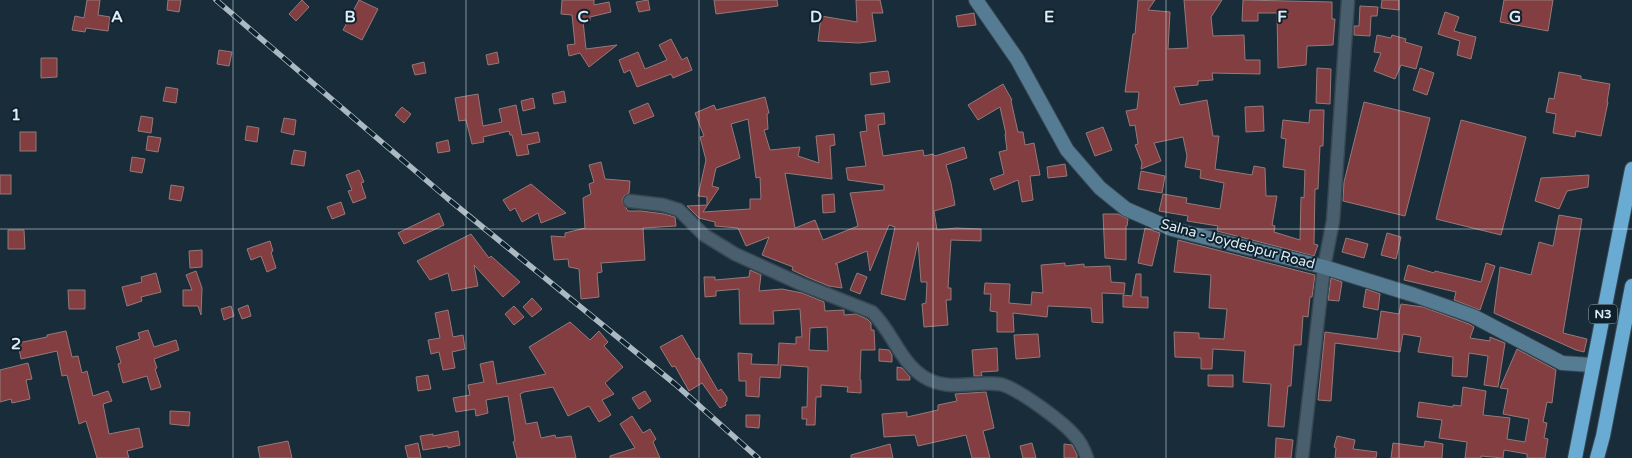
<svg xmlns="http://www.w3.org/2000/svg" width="1632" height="458" font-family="'Varela Round',sans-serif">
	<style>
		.building { fill: #823e41; stroke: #967979; fill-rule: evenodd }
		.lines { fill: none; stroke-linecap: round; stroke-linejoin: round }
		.minor-casing { stroke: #374853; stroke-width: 15 }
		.secondary-casing { stroke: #374853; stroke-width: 16 }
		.trunk-casing { stroke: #374853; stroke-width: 16 }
		.minor { stroke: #495f6d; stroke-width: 12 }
		.secondary { stroke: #567c93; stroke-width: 14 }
		.trunk { stroke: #6aabd4; stroke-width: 14 }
		.rail-casing { stroke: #abb9c3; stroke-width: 5.5 }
		.rail { stroke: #0e222e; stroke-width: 4; stroke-dasharray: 11; stroke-linecap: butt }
		.grid { fill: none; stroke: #dfebf4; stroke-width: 1; stroke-opacity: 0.55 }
		.labels { text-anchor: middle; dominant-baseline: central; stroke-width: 4; stroke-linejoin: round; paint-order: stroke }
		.shield { fill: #0e222e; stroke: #a0afb9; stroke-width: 1 }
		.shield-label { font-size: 12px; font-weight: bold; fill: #dfebf4 }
		.street-label { font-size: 14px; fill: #dfebf4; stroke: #0e222e }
		.grid-label { font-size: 16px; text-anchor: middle; font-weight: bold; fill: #dfebf4; stroke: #0e222e; stroke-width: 4; stroke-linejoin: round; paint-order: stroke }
	</style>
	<rect width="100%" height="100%" fill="#182c39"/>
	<!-- building -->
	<g class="building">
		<path d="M87,0H100L98,15L110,17L108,31L86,28L85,32L72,30L75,16L84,18Z"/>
		<path d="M168,0H181L179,12L167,10Z"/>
		<path d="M302,0L309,7L296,21L289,14Z"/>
		<path d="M359,0L378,9L362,40L343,30Z"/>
		<path d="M562,0H594V5L609,2L611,12L590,17V21H583L586,49L617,45L589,67L580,53L569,56L567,45L575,44L572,15L561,14Z"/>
		<path d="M648,0L650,10L639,12L636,2Z"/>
		<path d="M714,0H777L778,6L716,14Z"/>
		<path d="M856,0H880L883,13H872L876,41L859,43L818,41L821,16L857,22Z"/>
		<path d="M1138,0H1155L1148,10L1170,12L1168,49L1188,48L1184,0H1222L1211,17L1213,36L1244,35L1245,60H1260V74L1212,73L1213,80L1198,81V85L1174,87L1180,105L1207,100L1213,136H1219L1215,169L1252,175L1254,166L1265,168L1266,196H1277L1272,225L1275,226L1274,232L1300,240L1301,197L1304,198L1305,170L1283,167L1286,139L1281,138L1283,120L1309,123L1310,110H1324L1323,146H1320L1318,189H1315L1314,244L1318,245L1314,256L1217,231L1218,226L1187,221L1188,216L1159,211L1163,194L1187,198L1186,203L1220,209L1224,183L1200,178L1201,170L1185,167L1187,156L1183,137L1154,143L1161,161L1141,169L1142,163L1135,145L1138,144L1135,125L1130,126L1126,111L1137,109L1139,92H1125L1133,34H1135Z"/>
		<path d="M1243,0L1332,2V19H1335L1333,45L1307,46L1306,65L1278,68L1277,13H1258V21H1242Z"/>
		<path d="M1382,0H1399V10L1381,8Z"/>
		<path d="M1504,0H1553L1548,31L1500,22Z"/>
		<path d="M1360,6L1378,7L1377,16H1371L1370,36L1354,35V26H1359Z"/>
		<path d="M1445,12L1459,17L1454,31L1476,37L1471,59L1457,55L1460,41L1438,34Z"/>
		<path d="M974,13L976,25L958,27L956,16Z"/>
		<path d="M1377,35L1391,38L1392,35L1406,39L1405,42L1422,47L1416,69L1401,65L1395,79L1374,71L1381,53L1374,52Z"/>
		<path d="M671,39L682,60L687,57L692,70L673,78L671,74L637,87L630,70L624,73L619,60L638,52L645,69L667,60L659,45Z"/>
		<path d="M219,50L232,52L229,66L217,64Z"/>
		<path d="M497,52L499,63L488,65L486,55Z"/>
		<path d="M41,58H57V77L41,78Z"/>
		<path d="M424,62L426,73L415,75L412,65Z"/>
		<path d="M1317,68L1331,69L1330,104L1316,103Z"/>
		<path d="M1420,68L1434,73L1427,95L1413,90Z"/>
		<path d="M888,71L890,82L871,85L870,73Z"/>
		<path d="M1559,72L1581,76V79L1610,84L1607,102H1608L1601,136L1576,131L1575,137L1553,133L1556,114L1546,112L1549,98L1554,99Z"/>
		<path d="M1003,84L1012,100L1011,101L1018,132H1023L1025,145L1034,143L1040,175L1030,176L1033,200L1022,202L1018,180L994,190L990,179L1004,174L999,152L1007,150L1005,134H1006L1000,107L978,120L968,105Z"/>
		<path d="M166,87L178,89L176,103L163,101Z"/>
		<path d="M564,91L566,102L554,104L552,94Z"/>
		<path d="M478,94L483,126L502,122L499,109L516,105L522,135L538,132L540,142L527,145L529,154L517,156L512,135H510L509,131L483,137L484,142L472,144L466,120L459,121L455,98Z"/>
		<path d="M765,97L769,113L767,114L768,129L764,130L770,150L800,147L798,156L819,163L816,136L834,134L835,145L830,146L832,179L785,173L795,228L815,220L823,240L858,226L850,193L884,190V185L848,180L846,168L866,166L860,132L867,131L865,115L884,113L885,124L878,125L883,156L923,150L924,156L933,154L935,156L964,147L967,158L946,165L951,183L955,205L934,211L937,230L956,228L981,229V241L951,240L948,288H951V300H946L948,325L924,327L922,304L926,303L927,282H921L918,242L905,300L881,294L895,227L889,225L870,271L867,251L835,264H837L842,288L829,286L807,277L792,270L793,267L762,255L769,237L746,246L738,228L715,226V222L699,218L687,206L707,205V197L698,196L706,160L700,137L704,136L695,113L714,105L716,110ZM748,119L756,178L760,177L761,199H750V209L703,212L719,188L712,186L716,168L740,158L731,124Z"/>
		<path d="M533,98L535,108L523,111L521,101Z"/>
		<path d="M1364,102L1430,118L1405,216L1343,201L1344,182Z"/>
		<path d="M648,103L654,116L634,124L629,111Z"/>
		<path d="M1263,106L1264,131L1246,132L1245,107Z"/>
		<path d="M402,107L411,114L404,123L395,115Z"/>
		<path d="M141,116L153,118L151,133L138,131Z"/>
		<path d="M284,118L296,120L294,135L281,132Z"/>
		<path d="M1461,120L1526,137L1501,235L1436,219Z"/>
		<path d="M247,126L259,128L257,142L245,140Z"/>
		<path d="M1103,127L1112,150L1095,156L1086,133Z"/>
		<rect x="20" y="132" width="16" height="19"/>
		<path d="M148,136L161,138L158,152L146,150Z"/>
		<path d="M448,140L450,151L438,153L436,143Z"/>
		<path d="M294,150L306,152L304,166L291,164Z"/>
		<path d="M132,157L145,159L142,173L130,171Z"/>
		<path d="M601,162L605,179L630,181L629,193L624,196L622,201L628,211H641L664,214L675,217L676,226L643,228L645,260L601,263L602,272L597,273L599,297L581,299L579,269L569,267L568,259L554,260L551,236L565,237V233L585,228L583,198L591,194L589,184L594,182L589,165Z"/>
		<path d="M1065,164L1067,176L1048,178L1047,167Z"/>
		<path d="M359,170L364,182L361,183L366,198L353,203L348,191L352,190L346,175Z"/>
		<path d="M1141,171L1165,176L1162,193L1138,189Z"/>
		<rect x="0" y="175" width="11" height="19"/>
		<path d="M1589,175L1588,187L1567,191L1559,209L1535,201L1541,178Z"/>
		<path d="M531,184L543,194L566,213L541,223L538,213L522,222L515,208L510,211L503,200Z"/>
		<path d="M171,185L184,187L181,201L169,199Z"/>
		<path d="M834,194L835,212L823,213L822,195Z"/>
		<path d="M341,202L345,214L332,219L327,207Z"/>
		<path d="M439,213L444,225L404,244L398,233Z"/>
		<path d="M1103,214H1118L1128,219L1127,226H1126V260L1105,258Z"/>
		<path d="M1559,215L1582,219L1563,333L1587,339L1584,352L1576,350L1494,313L1500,267L1531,275L1539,242L1553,246Z"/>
		<path d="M1145,228L1160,233L1152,266L1138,263Z"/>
		<path d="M8,230H24L25,249H8Z"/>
		<path d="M1387,233L1401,237L1396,259L1381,255Z"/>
		<path d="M471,234L489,258L491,256L520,282L503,297L474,265L478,286L452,291L448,273L430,280L417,261Z"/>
		<path d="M1346,238L1368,244L1364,258L1342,252Z"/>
		<path d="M1178,240L1315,275L1312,297H1310L1308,317L1303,316L1301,345H1294L1291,386H1288L1284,427L1268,426L1271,384L1243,382L1245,351L1213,349L1212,369H1201V358L1175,357L1174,332L1199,333V338L1224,339L1227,309L1209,308L1211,275L1174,272Z"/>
		<path d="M270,241L273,251L271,252L276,268L267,272L261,256L251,260L247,249Z"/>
		<path d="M202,250V267L190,268L189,251Z"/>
		<path d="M1065,263V266L1084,264V267L1110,266L1111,282L1125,283L1124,294L1102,293L1103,323L1092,322L1091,308L1048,306L1047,317L1013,313L1014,332H997V312L990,311L991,294H984L985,283L1010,284L1009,303L1031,305L1032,292L1043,293L1041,265Z"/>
		<path d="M1486,263L1495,266L1480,310L1454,300L1456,292L1404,280L1408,265L1434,273L1435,271L1481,282Z"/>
		<path d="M750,270L761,275L759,291L782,289L802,293L824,302L825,311L844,310V315L856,314L867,319L871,323V330H874L875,350H861L860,380H861V393L847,392L848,387L821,385V397H816L815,425H806L807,419H802V407H807L808,367L781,365L780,378L760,377L759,397L746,396V381H739L738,353L752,354L751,364L778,365L779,343L796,344V337H802L800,309L773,311L774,324H740L739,289L716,291V296L705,297L704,277H715V280L749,277ZM827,327L828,351L809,350L810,328Z"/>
		<path d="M196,271L202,288L201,315L198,306H183V290H192L186,275Z"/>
		<path d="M156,273L161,292L141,297L142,301L127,306L122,287L142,282L141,277Z"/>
		<path d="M857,273L867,277L860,294L850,290Z"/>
		<path d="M1136,274H1141V297H1148V308L1123,307V295L1132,296Z"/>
		<path d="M1331,278L1342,282L1339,301L1328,300Z"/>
		<path d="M1366,289L1380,294L1378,310L1363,307Z"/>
		<path d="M68,290H85V309H69Z"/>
		<path d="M532,298L542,309L532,317L523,307Z"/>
		<path d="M1401,304L1423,307L1469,324L1474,327L1470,338L1490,341V337L1505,343L1498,387L1484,385L1488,356L1469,353L1467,377L1452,376L1453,357L1418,352L1421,337L1403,334L1400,352L1335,343L1331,401L1318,400L1325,332L1377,339L1381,311L1399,314Z"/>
		<path d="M248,305L251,316L242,319L238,309Z"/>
		<path d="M231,306L234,316L224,320L221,309Z"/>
		<path d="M514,306L524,317L514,325L505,314Z"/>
		<path d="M448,310L453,337L463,335L465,349L452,352L455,368L443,370L439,352L431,354L428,340L440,338L435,313Z"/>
		<path d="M570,322L590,340L599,331L608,342L604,346L623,367L605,383L614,394L602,400L611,415L599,422L589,406L568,416L553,387L524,392L520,394L526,424L537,422L541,438L555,435L556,438L571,436L576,458H517L513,442L515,441L508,396L486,400L488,413L476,416L475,409L456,412L453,398L470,395L468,385L484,382L480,364L493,361L497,384L546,374L529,347Z"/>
		<path d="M148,330L154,347L176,340L179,350L154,359L157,368L155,369L161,387L151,390L147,376L123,383L118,364L121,363L116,347L140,339L138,333Z"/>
		<path d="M66,331L72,357L78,356L82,373L87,371L93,396L108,391L112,401L103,404L109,434L139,428L143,447L127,451L129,458H97L86,421L79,424L67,375L62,376L57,351L21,359L18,343L47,337V335Z"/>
		<path d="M1038,334L1040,357L1016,359L1014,335Z"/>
		<path d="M682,335L696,359L699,358L718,391L721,389L727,397V401L725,403L726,405L720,408L702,383L689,391L675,366L672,367L660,347Z"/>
		<path d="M997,348L998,371L981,372L982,376H974L972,350Z"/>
		<path d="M879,349L889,350L892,355V362L879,361Z"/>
		<path d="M1517,349L1556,370L1552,403L1547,402L1543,422L1547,423L1544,438L1548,439L1545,458H1527V454L1504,450L1503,458L1481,456V458H1465L1467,442L1439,438L1442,420L1417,417L1419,402L1453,407V405L1461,406L1463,387L1486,391L1483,415L1510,418L1507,439L1525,442L1529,419L1503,414L1508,389L1500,388Z"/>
		<path d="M28,363L32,379L26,380L30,399L12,403L11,399L0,402V370Z"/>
		<path d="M897,367L902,368L910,377V380H897Z"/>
		<path d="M428,375L431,389L418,391L416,377Z"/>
		<path d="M1208,375H1233V387L1208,386Z"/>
		<path d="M645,391L651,401L639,409L632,398Z"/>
		<path d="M986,392L994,428L983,431L990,458H972L966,435L918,446L915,435L884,437L882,414L907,412V417L938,410V405L957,401L955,394Z"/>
		<path d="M170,411L190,412L189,426L170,424Z"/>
		<path d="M746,415H760L759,428L746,427Z"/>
		<path d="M632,416L643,433L650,429L656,439L653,442L660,458H610V456L635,448L620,424Z"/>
		<path d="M458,431L460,445L448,448V446L423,450L420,436L433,434V436Z"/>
		<path d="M1337,436L1355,440L1353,449L1377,452L1376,458H1335L1336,448L1334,447Z"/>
		<path d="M1276,438L1293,440L1291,458H1275Z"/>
		<path d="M288,441L292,458H260L258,447Z"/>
		<path d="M1425,441L1443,444L1442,458H1391L1393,443L1424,447Z"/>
		<path d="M418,443L421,458H408L405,446Z"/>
		<path d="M1032,443L1036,458H1023L1020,446Z"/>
		<path d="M890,444L893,458H851V455Z"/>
		<path d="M1064,444L1072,445L1077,455V458H1064Z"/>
	</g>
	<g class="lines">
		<defs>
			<g id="minor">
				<path d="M630,201L663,205L679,210L704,235L735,254L801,284L872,312C892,331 900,362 924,377C948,392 973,381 999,384C1015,386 1063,422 1074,435C1081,442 1084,449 1087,458"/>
				<path d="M1302,458L1324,267L1333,221L1348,0"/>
			</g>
			<path id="secondary" d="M976,0L1017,59L1067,150L1100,188L1126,209L1172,229L1324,267L1414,295L1473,316L1562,363L1592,365"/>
			<g id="trunk">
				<path d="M1575,458L1632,169"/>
				<path d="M1597,458L1603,436L1632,286"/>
			</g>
		</defs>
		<!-- minor casing -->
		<use href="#minor" class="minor-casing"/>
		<!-- secondary casing -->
		<use href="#secondary" class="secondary-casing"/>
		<!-- trunk casing -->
		<use href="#trunk" class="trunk-casing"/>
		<!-- minor -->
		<use href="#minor" class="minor"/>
		<!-- secondary -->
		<use href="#secondary" class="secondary"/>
		<!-- trunk -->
		<use href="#trunk" class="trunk"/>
		<defs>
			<path id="rail" d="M216,0L447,198L675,384L758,458"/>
		</defs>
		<!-- rail casing -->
		<use href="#rail" class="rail-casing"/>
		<!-- rail -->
		<use href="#rail" class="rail"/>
	</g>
	<!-- grid -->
	<path class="grid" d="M233,0V458M466,0V458M699,0V458M933,0V458M1166,0V458M1399,0V458M0,229H1632"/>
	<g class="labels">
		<!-- shield labels -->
		<rect class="shield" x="1589" y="304.5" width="28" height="19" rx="4"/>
		<g class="shield-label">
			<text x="1603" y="314">N3</text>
		</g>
		<!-- street labels -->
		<g class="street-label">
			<text transform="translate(1238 244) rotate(15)">Salna - Joydebpur Road</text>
		</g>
	</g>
	<g class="grid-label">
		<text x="117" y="22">A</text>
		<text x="350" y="22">B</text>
		<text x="583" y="22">C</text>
		<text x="816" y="22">D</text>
		<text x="1049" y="22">E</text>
		<text x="1282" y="22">F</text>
		<text x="1515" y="22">G</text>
		<text x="16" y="120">1</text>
		<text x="16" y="349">2</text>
	</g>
</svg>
